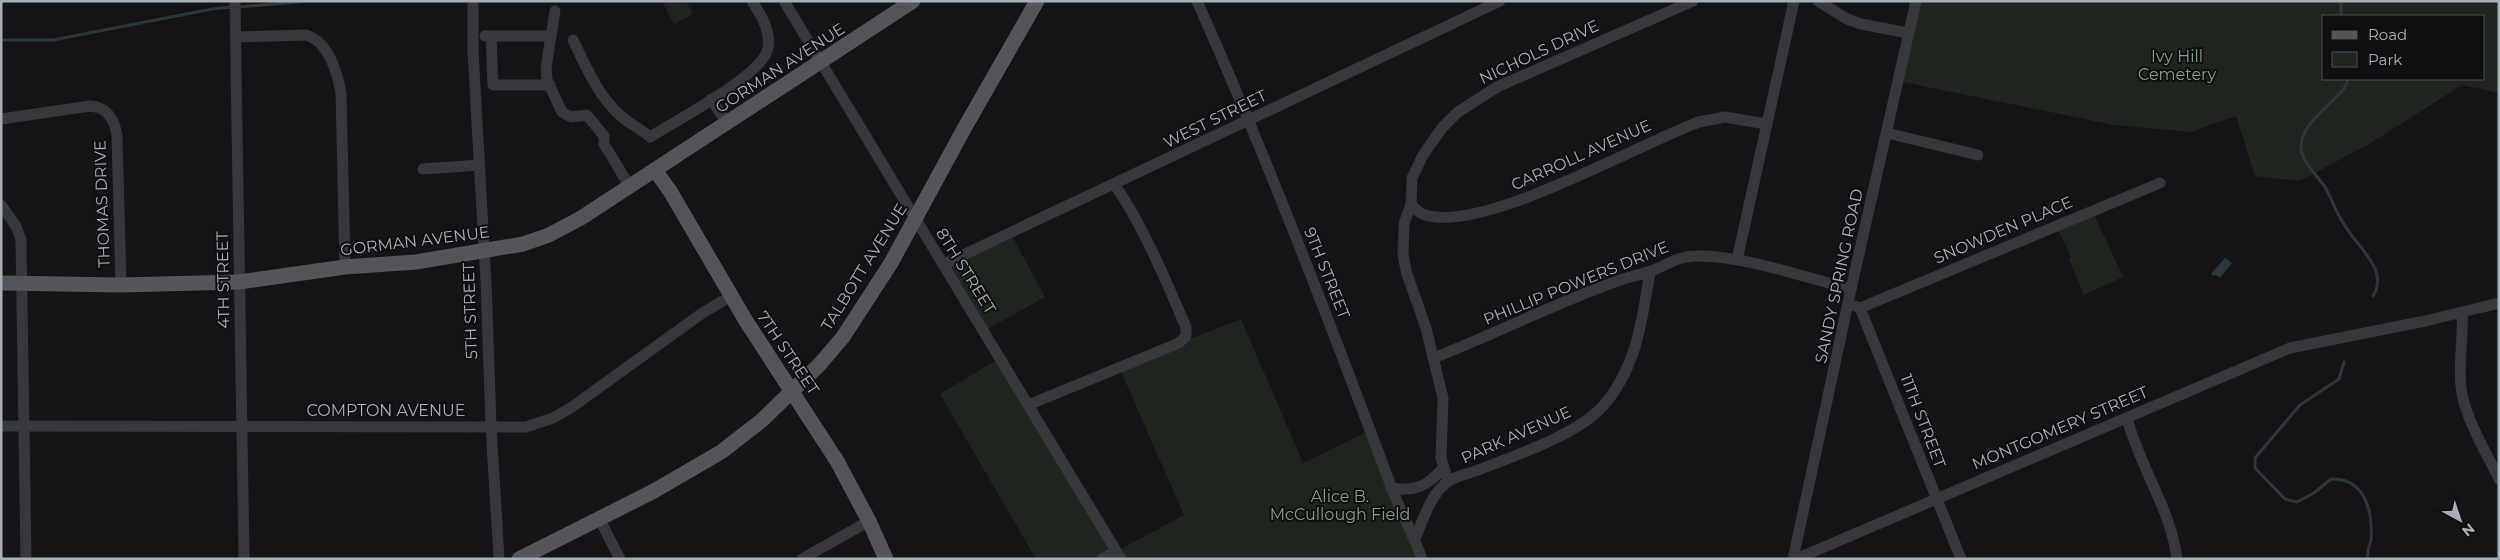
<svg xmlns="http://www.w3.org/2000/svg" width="2500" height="560" font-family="Montserrat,sans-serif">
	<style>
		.green { fill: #20261f; fill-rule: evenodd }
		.water { fill: #2e383c }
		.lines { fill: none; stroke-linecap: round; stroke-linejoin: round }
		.stream { stroke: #2e383c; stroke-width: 3 }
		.minor { stroke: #36383b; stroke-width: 11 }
		.major { stroke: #53555a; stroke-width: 15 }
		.labels { text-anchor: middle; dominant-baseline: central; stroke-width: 4; stroke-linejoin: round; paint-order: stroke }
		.street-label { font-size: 16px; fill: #a8aeb6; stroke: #101012 }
		.park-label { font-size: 16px; fill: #839f80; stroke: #101012 }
	</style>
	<rect width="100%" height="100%" fill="#151517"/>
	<!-- green -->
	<g class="green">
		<path d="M668,1H686L693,14L674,24L663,4Z"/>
		<path d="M1916,1H2499V93L2462,85L2371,143L2300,181L2255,176L2236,116L2191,132L2114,125L1898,81ZM2324,16H2484V79H2324Z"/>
		<path d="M2092,210L2123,277L2084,295L2069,259L2071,257L2056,225Z"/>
		<path d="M1011,234L1045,297L984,331L944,264Z"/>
		<path d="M1241,319L1303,463L1371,430L1422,559H1121L1116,551L1102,559H1036L940,394L1000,358L1117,551L1184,515L1119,367Z"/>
	</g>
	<!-- water -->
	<path class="water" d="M2225,258L2232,263L2220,278L2216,275L2213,276L2211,274Z"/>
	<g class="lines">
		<!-- stream -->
		<g class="stream">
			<path d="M2341,1V16"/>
			<path d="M239,7L308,1"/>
			<path d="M1,40H53L212,9L232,7"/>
			<path d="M2347,79C2351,95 2289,124 2303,156C2308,168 2318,177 2325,187C2332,199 2336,213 2344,224C2356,246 2390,270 2373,296"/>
			<path d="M2344,362L2339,379L2300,405L2255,458V468L2285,499L2297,502L2314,493L2331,479C2365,478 2373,511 2371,540C2370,546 2366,552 2368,559"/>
		</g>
		<!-- minor -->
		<g class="minor">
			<path d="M235,1L244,559"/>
			<path d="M473,1V52L486,281L491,426L499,559"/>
			<path d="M784,1L1121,559"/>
			<path d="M1197,1C1268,160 1330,323 1391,486C1400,511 1413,534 1422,559"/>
			<path d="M1818,1L1847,19L1861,24L1908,33"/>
			<path d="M555,11L546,68L547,80L562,112L571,117L587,115L604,136V144L630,187"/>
			<path d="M485,36H550"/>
			<path d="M491,36L493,85H550"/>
			<path d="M236,37L306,35C328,41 337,72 341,92L345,267"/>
			<path d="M573,40C586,67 598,96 621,116C630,124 641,129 650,137C675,121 764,75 768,48C771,31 761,15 752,1"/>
			<path d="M711,99L727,123"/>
			<path d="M1,119L90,106C107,107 114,119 117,135L121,285"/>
			<path d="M1887,133L1978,155"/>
			<path d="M423,169L479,165"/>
			<path d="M1411,204C1415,209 1419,213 1425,215C1485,233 1638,144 1699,122L1725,117L1766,124"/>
			<path d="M1,205L16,226L21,240L26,559"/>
			<path d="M1737,260L1794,1"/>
			<path d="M944,264L1500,1"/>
			<path d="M1855,306L1860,308L1961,559"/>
			<path d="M1860,308L2160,183"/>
			<path d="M2462,313C2464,340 2457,367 2462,394C2468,423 2486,452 2499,479"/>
			<path d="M1433,358C1493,335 1551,305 1612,283C1624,278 1636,276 1648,272C1664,267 1677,256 1695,256C1739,254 1806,278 1851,289"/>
			<path d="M1028,405L1179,343L1186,336V327C1164,277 1146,231 1115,185"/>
			<path d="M2127,418C2139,466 2171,509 2177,559"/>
			<path d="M1,426L526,427L553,418L572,407L701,314L731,296"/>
			<path d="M1448,481L1441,458L1443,398L1426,328L1407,274L1403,255L1404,224L1411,204L1412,178L1423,155L1442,128L1458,112L1497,87L1693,1"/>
			<path d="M1391,488C1415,492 1428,486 1443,468"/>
			<path d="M600,520L620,559"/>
			<path d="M1415,539C1423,520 1430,496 1446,483C1454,476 1468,474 1478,470C1514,456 1577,435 1603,406C1637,368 1642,319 1650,272"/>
			<path d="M802,559L869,521"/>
			<path d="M1102,559L1116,551"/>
			<path d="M1793,559L1851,289L1916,1"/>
			<path d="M1796,559L2290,348L2425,321L2499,303"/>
		</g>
		<!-- major -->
		<g class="major">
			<path d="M655,170L670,191L746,321L837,461L869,521L886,559"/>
			<path d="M1,283L121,285L239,282L345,267L416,262L523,244L549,235L581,218L913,1"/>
			<path d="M519,559L654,491L721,452L761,421L820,364L843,337L891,263L965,127L1037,1"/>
		</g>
	</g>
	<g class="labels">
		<!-- street labels -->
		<g class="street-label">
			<text transform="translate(1539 52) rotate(-25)">NICHOLS DRIVE</text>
			<text transform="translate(780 68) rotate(-33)">GORMAN AVENUE</text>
			<text transform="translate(1215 119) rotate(-26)">WEST STREET</text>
			<text transform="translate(1581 155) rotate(-24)">CARROLL AVENUE</text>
			<text transform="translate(102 204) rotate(-92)">THOMAS DRIVE</text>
			<text transform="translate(2003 230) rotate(-23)">SNOWDEN PLACE</text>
			<text transform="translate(415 241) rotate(-7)">GORMAN AVENUE</text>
			<text transform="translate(864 267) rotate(-58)">TALBOTT AVENUE</text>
			<text transform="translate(966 271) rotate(58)">8TH STREET</text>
			<text transform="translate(1327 273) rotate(68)">9TH STREET</text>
			<text transform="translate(1839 276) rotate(-78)">SANDY SPRING ROAD</text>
			<text transform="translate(223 280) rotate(-91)">4TH STREET</text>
			<text transform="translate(1576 283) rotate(-22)">PHILLIP POWERS DRIVE</text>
			<text transform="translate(470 311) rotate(-92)">5TH STREET</text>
			<text transform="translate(788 353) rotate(56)">7TH STREET</text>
			<text x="386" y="410">COMPTON AVENUE</text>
			<text transform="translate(1923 421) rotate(69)">11TH STREET</text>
			<text transform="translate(2060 428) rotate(-23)">MONTGOMERY STREET</text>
			<text transform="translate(1516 435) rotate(-24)">PARK AVENUE</text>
		</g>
		<!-- park labels -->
		<g class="park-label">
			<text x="2177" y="56">Ivy Hill<tspan x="2177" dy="18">Cemetery</tspan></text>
			<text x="1340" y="496">Alice B.<tspan x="1340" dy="18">McCullough Field</tspan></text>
		</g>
	</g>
	<!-- border -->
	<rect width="2500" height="560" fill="none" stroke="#a8aeb6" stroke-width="5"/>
	<!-- legend -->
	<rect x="2322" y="15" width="162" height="65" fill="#101012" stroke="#4d4f54"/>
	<rect x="2332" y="31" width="25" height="8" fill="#53555a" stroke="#4d4f54"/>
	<text x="2368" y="40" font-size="15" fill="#a8aeb6">Road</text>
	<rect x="2332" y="52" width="25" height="15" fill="#20261f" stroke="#4d4f54"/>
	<text x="2368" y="65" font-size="15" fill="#a8aeb6">Park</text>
	<!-- north arrow -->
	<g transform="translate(2460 520) rotate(140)" stroke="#101012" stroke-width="4" paint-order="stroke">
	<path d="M0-4L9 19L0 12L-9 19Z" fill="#a8aeb6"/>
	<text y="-8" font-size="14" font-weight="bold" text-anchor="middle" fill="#a8aeb6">N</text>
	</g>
</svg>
